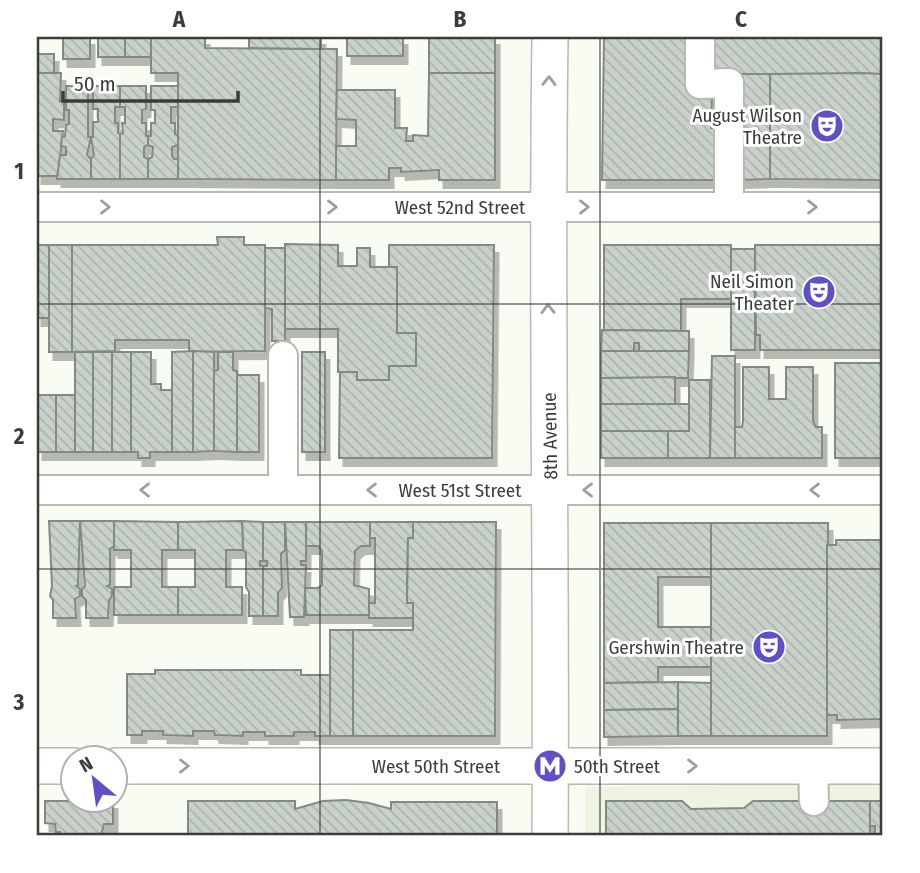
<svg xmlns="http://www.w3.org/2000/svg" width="920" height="873" font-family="'Fira Sans Condensed',sans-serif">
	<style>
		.built { fill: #eef3e2 }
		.building { fill: url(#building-back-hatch); stroke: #828a84; stroke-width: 2; filter: url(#shadow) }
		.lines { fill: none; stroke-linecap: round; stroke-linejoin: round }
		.minor-casing { stroke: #b8bab1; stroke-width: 32 }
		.major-casing { stroke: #b8bab1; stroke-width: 38 }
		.minor { stroke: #fff; stroke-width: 28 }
		.major { stroke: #fff; stroke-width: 35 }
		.oneway { stroke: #9e9e9c }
		.grid { fill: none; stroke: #3c3d39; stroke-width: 2; stroke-opacity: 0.55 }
		.labels { text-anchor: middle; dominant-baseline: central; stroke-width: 6; stroke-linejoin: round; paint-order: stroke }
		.poi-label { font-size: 19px; fill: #3c3d39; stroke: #fff; text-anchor: end }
		.street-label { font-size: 19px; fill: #3c3d39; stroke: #fff }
		.neatline { fill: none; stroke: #3c3d39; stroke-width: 2.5 }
		.grid-label { font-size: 23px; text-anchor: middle; font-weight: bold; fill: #3c3d39 }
	</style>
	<defs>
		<pattern id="building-back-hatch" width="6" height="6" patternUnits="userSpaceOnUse" patternTransform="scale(1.75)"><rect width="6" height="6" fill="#c9d1cb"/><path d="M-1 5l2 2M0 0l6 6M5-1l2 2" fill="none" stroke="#aeb4af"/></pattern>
		<filter id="shadow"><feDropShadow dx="4.5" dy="8" stdDeviation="0" flood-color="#0004"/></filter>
	</defs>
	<rect width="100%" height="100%" fill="#f9fcf2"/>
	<!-- built -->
	<path class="built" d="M883,783V836H585V787Z"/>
	<!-- building -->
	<g class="building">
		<rect x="63" y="37" width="27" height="22"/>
		<rect x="98" y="37" width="27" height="20"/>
		<rect x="125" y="37" width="26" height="20"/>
		<path d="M151,37H205V48L337,49L336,180L178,179V73H151Z"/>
		<path d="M249,37H321V49L249,48Z"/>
		<rect x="347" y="37" width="56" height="19"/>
		<rect x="429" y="37" width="66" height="36"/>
		<path d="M604,37H711V74H741V97H712L711,128H723L722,180H602Z"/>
		<rect x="711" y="37" width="172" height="37"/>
		<rect x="37" y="54" width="17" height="19"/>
		<path d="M37,73H61L60,101H64V120L53,119V131H63L58,176H37Z"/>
		<path d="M429,73H495V180H439V170L401,172V168H389V180H336V146H356V120L336,119L337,90H395V128H407L406,141H413V135L428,136Z"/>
		<path d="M862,73L883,74V180L770,179V74Z"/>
		<path d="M741,74H770V179L741,180Z"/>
		<path d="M66,86H88V137H91L87,155L91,159V179H57L60,155H66V147L61,146L62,137L65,136L66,125L69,124V110H66Z"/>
		<path d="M93,86H120V107H115V123H118V133L120,134V179H91V159L94,155L91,137H93V122H98V109H93Z"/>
		<path d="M120,86H146V109L142,110V123H146V136H148V145L144,147V157L148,159V179H120V134L123,133L122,123H125V107H120Z"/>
		<path d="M151,86H178V107H171V123H175V134L178,136V145L172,147V156L174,159H178V179H148V159L152,157L153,147L148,145V136H151V123H155V110H151Z"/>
		<path d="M217,237H244V245H265V351L189,352V340H115V351L72,352V245H218Z"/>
		<path d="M285,244L338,245V266H357V248H370V267H397V333H416V366H389V380H357V372H338V329H285Z"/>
		<rect x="37" y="245" width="12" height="73"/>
		<rect x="49" y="245" width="23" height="107"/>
		<path d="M389,245H494L492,458H339L340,372H357V380H389V366H416V333H397V267H389Z"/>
		<path d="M604,245H731V299H681V331L604,330Z"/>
		<path d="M755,245H883V350H760V335H756Z"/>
		<path d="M265,248H285V341H272V309L265,308Z"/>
		<rect x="731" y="249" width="24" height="101"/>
		<path d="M602,330L689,331V351H639V343H634V351H601Z"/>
		<path d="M193,351L214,352V451L193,452Z"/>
		<path d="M193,351V452H172V352Z"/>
		<path d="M601,351H689L688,378H601Z"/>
		<rect x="75" y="352" width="18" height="100"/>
		<rect x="93" y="352" width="19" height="100"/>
		<rect x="112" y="352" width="19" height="100"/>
		<path d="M131,352H151V384H161V390H172V452H150V458H138V452H131Z"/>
		<path d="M218,352H233V370L237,371V452L214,451V371L218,370Z"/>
		<rect x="302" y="352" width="23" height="100"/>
		<path d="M712,356H735V458H710Z"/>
		<rect x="835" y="363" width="48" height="95"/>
		<path d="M743,367H769V399H786V367H813V421L816,427H822V458H735V427H742L743,421Z"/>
		<rect x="237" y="375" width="22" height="77"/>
		<path d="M675,377V404H601V378Z"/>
		<path d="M689,380H710V458H668V431H689Z"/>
		<rect x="38" y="395" width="18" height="57"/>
		<rect x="56" y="395" width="19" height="57"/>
		<rect x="601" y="404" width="88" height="27"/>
		<rect x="601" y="431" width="67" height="27"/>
		<path d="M49,521H80L78,585L76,586L80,589V596L75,599L76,618H53V600L50,596L52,586Z"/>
		<path d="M80,521H114V546L110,549V585L107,586L112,589V596L109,600L108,618H86V600L82,596V589L85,586Z"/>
		<path d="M114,521L178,522V550H162V587H178V615H114V587H131V550H114Z"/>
		<path d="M242,521L263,522V561H260V566H263V616H249V592L246,587V553L243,550Z"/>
		<path d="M242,521L243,550H226V587H242V615H178V587H195V550H178V522Z"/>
		<path d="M263,522H285V550L281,554L282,588L278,593V616H263V566H267V561H263Z"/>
		<path d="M285,522H306V561H301V565H306L304,617H290Z"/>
		<path d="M306,522H370V546H361L355,551L354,585L369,589V615H306L305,588H318L322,585V551L318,546H306Z"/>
		<path d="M370,522H413V538H408L407,603H413V618H369V603H375V538H370Z"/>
		<path d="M413,522H496L495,736H353V630H413V603H407L408,538H413Z"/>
		<path d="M604,523H711V577H658V627H711V667H658V682L604,683Z"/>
		<path d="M711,523H828L827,736H711Z"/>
		<path d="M836,540H883V719L837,720V715H827V545H836Z"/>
		<rect x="330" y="630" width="23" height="106"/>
		<path d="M155,670H301V675H330V736H315V732H294V736H265V732H243V736L215,735L214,731H193V736L163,735V731H142V735H127V674H155Z"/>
		<path d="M678,682L711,683V736H678Z"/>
		<path d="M678,682V709L604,710V683Z"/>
		<path d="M678,709V736L604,737V710Z"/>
		<path d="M346,800L369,803L391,809V802H497V836H188V801H295V809L323,801Z"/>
		<path d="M45,801H113V824H104L101,836H60V832H56L55,824L45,823Z"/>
		<path d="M606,801H682L691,809L744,808L753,801H870V836H606Z"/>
		<path d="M870,801H883V836H875V826H870Z"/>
	</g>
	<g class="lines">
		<defs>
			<g id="minor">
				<path d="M700,37V84L729,83V207"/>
				<path d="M37,207H883"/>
				<path d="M283,356V490"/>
				<path d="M37,490H883"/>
				<path d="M813,766L814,801"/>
			</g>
			<g id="major">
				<path d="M550,37C546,303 552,570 550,836"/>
				<path d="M37,766H74"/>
				<path d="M116,766H883"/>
			</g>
		</defs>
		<!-- minor casing -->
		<use href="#minor" class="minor-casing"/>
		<!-- major casing -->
		<use href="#major" class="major-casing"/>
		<!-- minor -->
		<use href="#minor" class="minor"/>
		<!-- major -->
		<use href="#major" class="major"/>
	</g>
	<!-- one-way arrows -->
	<defs><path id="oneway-chevron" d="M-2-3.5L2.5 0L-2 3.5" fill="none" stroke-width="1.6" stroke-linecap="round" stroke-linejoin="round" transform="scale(1.75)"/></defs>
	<g class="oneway">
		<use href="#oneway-chevron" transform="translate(549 81) rotate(-89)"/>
		<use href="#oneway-chevron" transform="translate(105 207)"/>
		<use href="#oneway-chevron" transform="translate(332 207)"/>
		<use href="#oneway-chevron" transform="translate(584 207)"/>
		<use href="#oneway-chevron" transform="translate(812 207)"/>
		<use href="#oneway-chevron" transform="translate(548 309) rotate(-91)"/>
		<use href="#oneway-chevron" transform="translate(145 490) rotate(-180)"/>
		<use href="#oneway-chevron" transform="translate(372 490) rotate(-180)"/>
		<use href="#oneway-chevron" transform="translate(588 490) rotate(-180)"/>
		<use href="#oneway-chevron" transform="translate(815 490) rotate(180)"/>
		<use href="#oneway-chevron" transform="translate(184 766)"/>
		<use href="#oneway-chevron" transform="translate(692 766)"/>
	</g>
	<!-- grid -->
	<path class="grid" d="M320,37V836M600,37V836M37,304H883M37,569H883"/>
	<!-- icons -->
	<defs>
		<symbol id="theatre-disc" viewBox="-11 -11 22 22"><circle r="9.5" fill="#6050c8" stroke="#fff"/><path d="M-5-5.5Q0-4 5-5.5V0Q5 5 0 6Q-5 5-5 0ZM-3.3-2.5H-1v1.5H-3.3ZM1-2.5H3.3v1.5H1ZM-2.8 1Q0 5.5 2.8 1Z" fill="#fff"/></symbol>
		<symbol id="metro-disc" viewBox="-11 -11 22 22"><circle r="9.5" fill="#6050c8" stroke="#fff"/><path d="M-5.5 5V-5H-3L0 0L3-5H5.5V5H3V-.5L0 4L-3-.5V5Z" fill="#fff"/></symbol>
	</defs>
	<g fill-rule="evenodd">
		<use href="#theatre-disc" x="808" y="107" width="38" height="38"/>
		<use href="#theatre-disc" x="800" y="273" width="38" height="38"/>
		<use href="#theatre-disc" x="750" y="628" width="38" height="38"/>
		<use href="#metro-disc" x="531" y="747" width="38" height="38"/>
	</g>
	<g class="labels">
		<!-- poi labels -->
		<g class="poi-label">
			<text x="802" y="115">August Wilson<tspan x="802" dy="22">Theatre</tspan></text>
			<text x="794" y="281">Neil Simon<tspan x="794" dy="22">Theater</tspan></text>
			<text x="744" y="647">Gershwin Theatre</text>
			<text x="574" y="766" text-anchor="start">50th Street</text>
		</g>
		<!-- street labels -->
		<g class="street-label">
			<text x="460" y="207">West 52nd Street</text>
			<text transform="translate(550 436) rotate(-91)">8th Avenue</text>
			<text x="460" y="490">West 51st Street</text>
			<text x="436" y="766">West 50th Street</text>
		</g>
	</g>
	<!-- border -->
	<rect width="920" height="873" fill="none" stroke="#ffffff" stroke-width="77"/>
	<!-- north arrow -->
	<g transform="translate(94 779) rotate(331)"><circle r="33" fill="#ffffff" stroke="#b1b1b0" stroke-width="2"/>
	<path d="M0-5L12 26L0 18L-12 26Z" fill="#6050c8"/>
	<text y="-10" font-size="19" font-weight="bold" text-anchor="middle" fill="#3c3d39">N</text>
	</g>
	<!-- scale -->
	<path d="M63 91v10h175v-10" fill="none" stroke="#3c3d39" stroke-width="3.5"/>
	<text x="74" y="91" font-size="21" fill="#3c3d39" stroke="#ffffff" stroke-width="5" paint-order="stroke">50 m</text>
	<rect x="38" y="38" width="843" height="796" class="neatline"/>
	<g class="grid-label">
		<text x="179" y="27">A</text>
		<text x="460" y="27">B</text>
		<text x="741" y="27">C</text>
		<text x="19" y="179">1</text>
		<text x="19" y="444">2</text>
		<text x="19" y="710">3</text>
	</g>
</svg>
